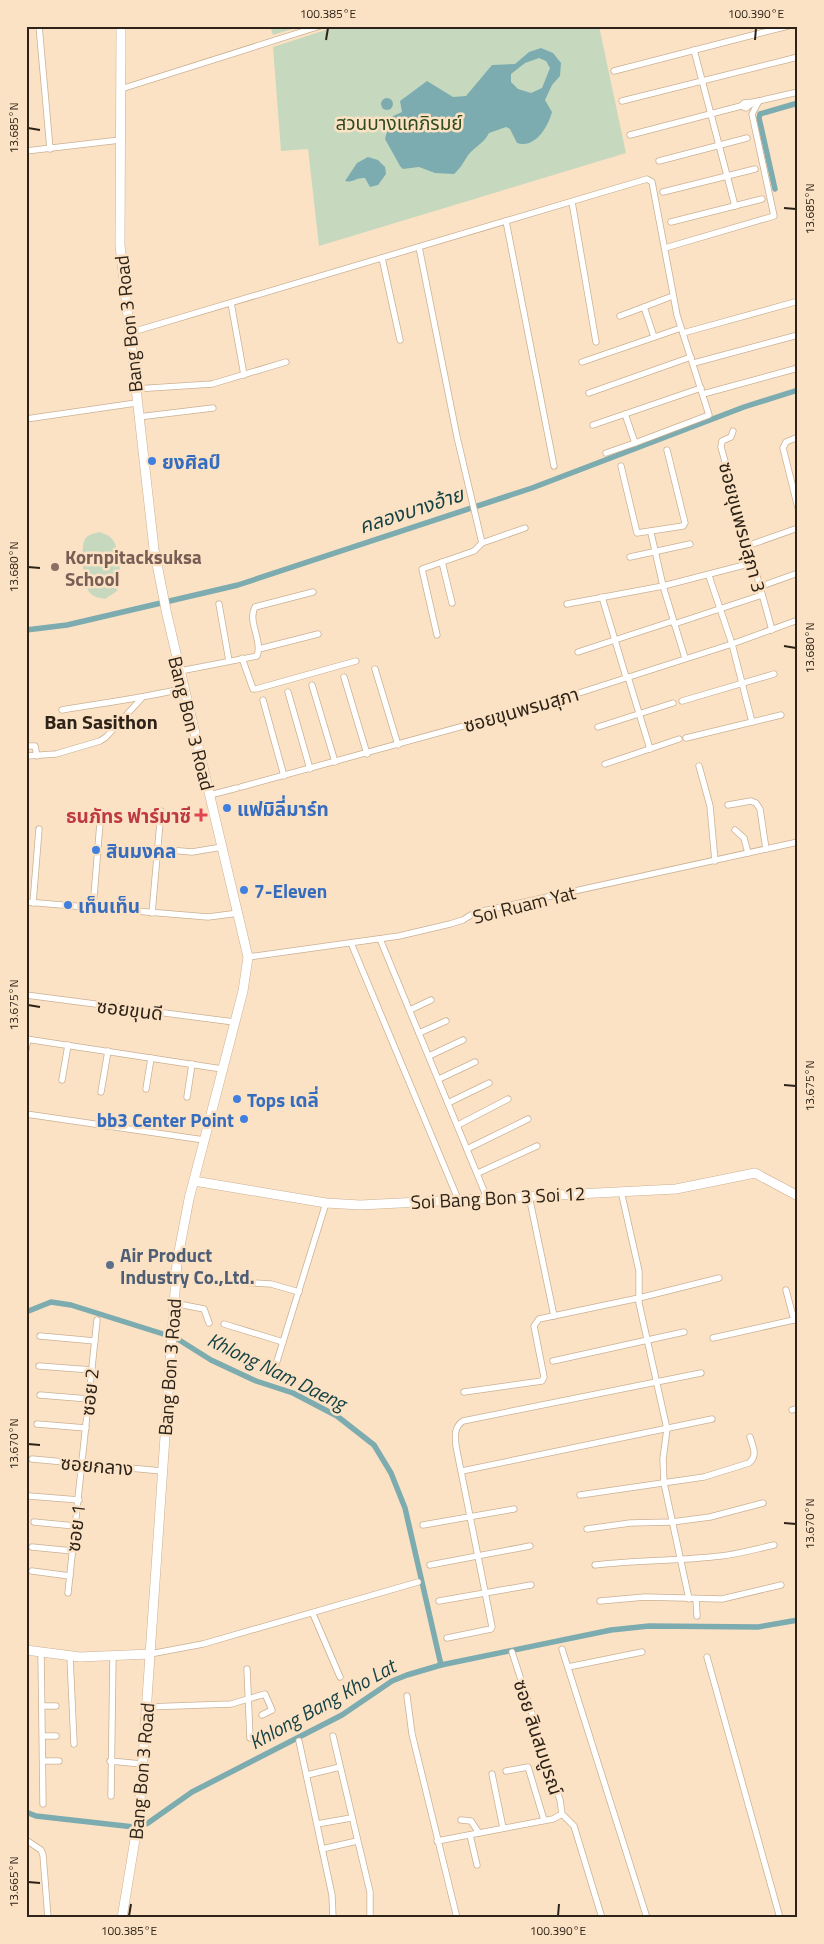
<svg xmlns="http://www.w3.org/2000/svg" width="824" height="1944" font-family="'Titillium Web','Noto Sans Thai',sans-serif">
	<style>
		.green { fill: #c6d9bf }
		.water { fill: #7cacaf; fill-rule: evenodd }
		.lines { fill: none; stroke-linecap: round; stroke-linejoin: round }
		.canal { stroke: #7cacaf; stroke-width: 5.5 }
		.street-casing { stroke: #cab194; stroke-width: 7 }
		.secondary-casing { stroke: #cab194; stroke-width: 10 }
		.street { stroke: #fff; stroke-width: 5.5 }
		.secondary { stroke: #fff; stroke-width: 9 }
		.ticks { fill: none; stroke: #2d2318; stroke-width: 2 }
		.shop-dot { fill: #3f7fe0; stroke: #fce2c4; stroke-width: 2 }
		.education-dot { fill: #8d6e63; stroke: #fce2c4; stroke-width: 2 }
		.health-dot { fill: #e0444e; stroke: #fce2c4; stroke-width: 2 }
		.service-dot { fill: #5c6f8a; stroke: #fce2c4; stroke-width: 2 }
		.labels { text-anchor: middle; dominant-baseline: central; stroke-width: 5; stroke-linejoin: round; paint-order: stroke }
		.park-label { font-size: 19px; fill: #2d4b1d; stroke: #fce2c4 }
		.street-label { font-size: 19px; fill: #2d2318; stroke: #fce2c4 }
		.shop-label { font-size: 19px; font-weight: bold; fill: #366cbe; stroke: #fce2c4; text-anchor: start }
		.education-label { font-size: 19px; font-weight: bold; fill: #785e54; stroke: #fce2c4; text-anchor: start }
		.health-label { font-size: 19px; font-weight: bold; fill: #be3a42; stroke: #fce2c4; text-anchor: end }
		.service-label { font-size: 19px; font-weight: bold; fill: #4e5e75; stroke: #fce2c4; text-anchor: start }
		.water-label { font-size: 20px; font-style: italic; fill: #154345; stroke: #fce2c4 }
		.neighbourhood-label { font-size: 20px; font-weight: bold; fill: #2d2318; stroke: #fce2c4 }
		.neatline { fill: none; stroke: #2d2318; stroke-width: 2 }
		.ticks-label { font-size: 12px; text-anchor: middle; fill: #2d2318 }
	</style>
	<rect width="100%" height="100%" fill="#fce2c4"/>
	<!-- green -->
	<g class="green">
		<path d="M270,26H302L273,35Z"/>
		<path d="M338,26H599L626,153L319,246L308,149L281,151L273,47Z"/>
		<path d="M99,532C105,534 109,535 113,540C120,551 122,579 117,591L105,599C99,598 94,597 90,593C83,586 80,547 85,539C89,534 93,534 99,532Z"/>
	</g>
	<!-- water -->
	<g class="water">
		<path d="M541,48L553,53L561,63L560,76L552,85L545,100L552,112C548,127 535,149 517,143L510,129L506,127L489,133C484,143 476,146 469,154C464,161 461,168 454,174L435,173L419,167L403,169L400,166L385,139L391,117L402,112L400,101L427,81L453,97L466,96L492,65L515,64L529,52ZM539,58L546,61L550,68L542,88L531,93L518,89L511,82V74L525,63Z"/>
		<circle cx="387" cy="104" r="6"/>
		<path d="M368,157L378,160L385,167L386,174L378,185L370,187L365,178C357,177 352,183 345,181L357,163Z"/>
	</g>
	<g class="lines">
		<!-- canal -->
		<g class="canal">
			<path d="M775,189L759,118L760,114L798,103"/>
			<path d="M26,630L67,625L238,585L532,488L744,407L798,390"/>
			<path d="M26,1312L51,1302L71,1305L176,1338L211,1360L256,1381L293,1393L337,1416L374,1445L391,1473L405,1508L441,1665"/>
			<path d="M26,1812L36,1816L134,1827L148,1823L192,1792L342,1715L392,1681L407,1675L441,1665L611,1630L649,1626L758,1627L798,1620"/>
		</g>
		<defs>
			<g id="street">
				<path d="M39,26L50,149"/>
				<path d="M694,50L735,206"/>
				<path d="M614,71L788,26"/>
				<path d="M121,89L320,26"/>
				<path d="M622,101L798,57"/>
				<path d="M741,106L744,103L754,102L798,92"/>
				<path d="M630,135L741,106L746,108L754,102"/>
				<path d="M26,151L120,140"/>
				<path d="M659,161L747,138"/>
				<path d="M663,192L755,169"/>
				<path d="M572,202L596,342"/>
				<path d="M506,221L554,466"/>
				<path d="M671,222L762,199"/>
				<path d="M419,247L457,437L482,543L474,551L422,569L437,635"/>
				<path d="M665,248L774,216L752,114L759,101"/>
				<path d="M382,258L400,340"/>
				<path d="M231,303L244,375"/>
				<path d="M644,307L670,297"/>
				<path d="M620,316L644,307L654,337"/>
				<path d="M129,333L647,179L652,182L677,315L709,415L635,443L625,414"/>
				<path d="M683,333L795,302"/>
				<path d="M582,362L681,328"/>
				<path d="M694,363L798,335"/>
				<path d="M135,389L212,384L286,362"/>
				<path d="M589,393L691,357"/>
				<path d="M703,394L798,368"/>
				<path d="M138,417L213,408"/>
				<path d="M26,419L136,403"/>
				<path d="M593,425L701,388"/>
				<path d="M733,431L731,437L722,441L721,447L772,630"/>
				<path d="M798,437L786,442L783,448L798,508"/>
				<path d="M606,453L635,443"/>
				<path d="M621,466L637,533L683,526L685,523L667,450"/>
				<path d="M651,533L663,586L685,658"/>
				<path d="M482,543L525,528"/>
				<path d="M747,546L795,529"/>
				<path d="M630,557L690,544"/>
				<path d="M442,562L452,603"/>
				<path d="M709,576L732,644L752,722"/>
				<path d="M759,587L798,573"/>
				<path d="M602,597L626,677"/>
				<path d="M219,604L229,661"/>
				<path d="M567,604L663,586L752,563"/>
				<path d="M674,624L762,595"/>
				<path d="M259,649L318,634"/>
				<path d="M578,652L673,621"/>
				<path d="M242,658L253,689H256L356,661"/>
				<path d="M375,669L398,745"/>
				<path d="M180,671L257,656C263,641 247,621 255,607L313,592"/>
				<path d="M344,677L367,754"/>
				<path d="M628,677L650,749"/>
				<path d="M312,685L335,762"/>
				<path d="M288,692L310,769"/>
				<path d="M263,700L284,776"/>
				<path d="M682,701L774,674"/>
				<path d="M62,710C103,703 144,698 185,688"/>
				<path d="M598,727L673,703"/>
				<path d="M686,738L781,715"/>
				<path d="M26,746H35L37,756"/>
				<path d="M26,756L56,754L100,741L106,737L141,699"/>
				<path d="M605,764L679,739"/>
				<path d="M699,766L710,806L715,861"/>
				<path d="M241,787L551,702L732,644L798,620"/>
				<path d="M210,795L237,788"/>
				<path d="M728,805L751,801L756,803L760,809L766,849"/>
				<path d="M735,830L744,838L748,853"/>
				<path d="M158,849L192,852L222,847"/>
				<path d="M26,902L208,917L239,913"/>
				<path d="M33,903L39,829"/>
				<path d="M93,908L100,823"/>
				<path d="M152,913L161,811"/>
				<path d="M380,939L487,1198"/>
				<path d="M351,943L458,1199"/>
				<path d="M248,957L399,936L450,924L463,920L474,913L798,842"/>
				<path d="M26,995L234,1022"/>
				<path d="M410,1010L431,1000"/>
				<path d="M419,1033L446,1021"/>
				<path d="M26,1039L222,1069"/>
				<path d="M26,1049L28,1039"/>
				<path d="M429,1056L463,1040"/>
				<path d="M439,1079L475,1062"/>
				<path d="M62,1080L68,1045"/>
				<path d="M146,1089L151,1058"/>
				<path d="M101,1092L108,1051"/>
				<path d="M187,1097L192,1064"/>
				<path d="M448,1103L489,1083"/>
				<path d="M26,1114L204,1140"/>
				<path d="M458,1125L508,1099"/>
				<path d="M467,1149L528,1119"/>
				<path d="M478,1173L537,1146"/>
				<path d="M621,1191L639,1271V1303L667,1429L663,1459L664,1483L689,1599"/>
				<path d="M529,1196L554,1316"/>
				<path d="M234,1282L271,1284L299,1292"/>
				<path d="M786,1290L794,1320"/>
				<path d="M173,1303L204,1309L209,1323"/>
				<path d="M224,1324L283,1342"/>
				<path d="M40,1336L95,1341"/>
				<path d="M713,1338L798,1319"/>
				<path d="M553,1361L684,1332"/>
				<path d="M39,1366L92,1370"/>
				<path d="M273,1374L326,1203"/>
				<path d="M464,1392L542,1381L544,1377L534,1326L539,1319L639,1298L719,1278"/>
				<path d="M40,1395L89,1399"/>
				<path d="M792,1410L798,1408"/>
				<path d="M37,1424L86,1428"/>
				<path d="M32,1459L162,1471"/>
				<path d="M462,1471L712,1419"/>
				<path d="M580,1495L704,1477L749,1463C758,1456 753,1447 750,1437"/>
				<path d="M29,1496L79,1500"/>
				<path d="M34,1522L75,1526"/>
				<path d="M423,1525L514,1509"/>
				<path d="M587,1529L630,1523L672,1522L710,1517L763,1503"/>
				<path d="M32,1547L73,1551"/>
				<path d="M430,1565L530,1546"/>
				<path d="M595,1565C637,1560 679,1561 721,1556C739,1554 756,1549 774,1545"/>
				<path d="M32,1571L70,1576"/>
				<path d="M68,1593L97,1320"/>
				<path d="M696,1599L697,1616"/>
				<path d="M439,1601L531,1585"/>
				<path d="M600,1601L645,1597L722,1599L781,1585"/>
				<path d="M313,1614L340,1677"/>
				<path d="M447,1638L491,1629L492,1627L456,1446C455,1436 454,1427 463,1421L701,1373"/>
				<path d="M562,1649L647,1918"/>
				<path d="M41,1652L43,1804"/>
				<path d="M150,1654L203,1644L418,1582"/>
				<path d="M70,1657L74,1744"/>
				<path d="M707,1657L780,1918"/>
				<path d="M568,1667L642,1652"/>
				<path d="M247,1669L250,1738"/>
				<path d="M407,1696L412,1734L457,1918"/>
				<path d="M44,1706H56"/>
				<path d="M146,1707L231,1704L265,1694L272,1710L262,1715"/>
				<path d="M44,1736H56"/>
				<path d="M333,1736L370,1892V1918"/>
				<path d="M299,1741L332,1895L333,1918"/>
				<path d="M44,1761H59"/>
				<path d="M110,1761L142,1764"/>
				<path d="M506,1771L528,1767L544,1820"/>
				<path d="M492,1774L503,1828"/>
				<path d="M307,1775L340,1767"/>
				<path d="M111,1796L113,1656"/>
				<path d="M562,1814L574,1826L602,1918"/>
				<path d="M461,1820L471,1821L479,1833"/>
				<path d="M317,1824L351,1818"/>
				<path d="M470,1835L477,1865"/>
				<path d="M26,1840L41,1850L43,1855L48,1918"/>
				<path d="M437,1841L553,1819L562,1814L560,1800L512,1652"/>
				<path d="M322,1849L357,1841"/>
			</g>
			<g id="secondary">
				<path d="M121,26L120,245L154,549L167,615L248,957L243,991L189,1199L177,1262L139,1815L122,1918"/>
				<path d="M194,1181L326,1203L360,1205L676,1189L755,1173L798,1196"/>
				<path d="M26,1650L80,1657L150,1654"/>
			</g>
		</defs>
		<!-- street casing -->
		<use href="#street" class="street-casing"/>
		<!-- secondary casing -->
		<use href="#secondary" class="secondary-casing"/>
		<!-- street -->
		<use href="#street" class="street"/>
		<!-- secondary -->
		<use href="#secondary" class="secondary"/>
	</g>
	<!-- ticks -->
	<path class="ticks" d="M326,40L328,28M755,40L756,28M28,128L40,130M784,208L796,209M28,567L40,568M784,646L796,648M28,1005L40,1007M784,1085L796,1086M28,1444L40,1445M784,1523L796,1524M28,1882L40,1883M129,1916L131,1904M558,1916L559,1904"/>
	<!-- markers -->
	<g class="shop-dot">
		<circle cx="152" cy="461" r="5"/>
		<circle cx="227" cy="808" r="5"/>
		<circle cx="96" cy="850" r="5"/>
		<circle cx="244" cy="890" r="5"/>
		<circle cx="68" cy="905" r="5"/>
		<circle cx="237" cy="1099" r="5"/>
		<circle cx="244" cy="1119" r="5"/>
	</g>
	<circle class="education-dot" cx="55" cy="567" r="5"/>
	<path class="health-dot" d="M198.5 807.5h5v5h5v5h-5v5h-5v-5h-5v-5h5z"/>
	<circle class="service-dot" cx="110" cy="1265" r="5"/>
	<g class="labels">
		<!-- park labels -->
		<g class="park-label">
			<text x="399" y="122">สวนบางแคภิรมย์</text>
		</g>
		<!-- street labels -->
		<g class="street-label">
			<text transform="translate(128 324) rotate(-96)">Bang Bon 3 Road</text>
			<text transform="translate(743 527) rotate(75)">ซอยขุนพรมสุภา 3</text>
			<text transform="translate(521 709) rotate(-16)">ซอยขุนพรมสุภา</text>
			<text transform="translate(192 723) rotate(76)">Bang Bon 3 Road</text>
			<text transform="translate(524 904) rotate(-14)">Soi Ruam Yat</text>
			<text transform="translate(130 1009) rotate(7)">ซอยขุนดี</text>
			<text transform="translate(498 1197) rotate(-3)">Soi Bang Bon 3 Soi 12</text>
			<text transform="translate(169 1367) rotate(-86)">Bang Bon 3 Road</text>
			<text transform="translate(89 1392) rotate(-84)">ซอย 2</text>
			<text transform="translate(97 1465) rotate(5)">ซอยกลาง</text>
			<text transform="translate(75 1528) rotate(-83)">ซอย 1</text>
			<text transform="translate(539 1737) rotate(72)">ซอย สินสมบูรณ์</text>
			<text transform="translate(141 1771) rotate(-85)">Bang Bon 3 Road</text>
		</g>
		<!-- shop labels -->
		<g class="shop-label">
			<text x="162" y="461">ยงศิลป์</text>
			<text x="237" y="808">แฟมิลี่มาร์ท</text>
			<text x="106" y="850">สินมงคล</text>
			<text x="254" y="890">7-Eleven</text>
			<text x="78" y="905">เท็นเท็น</text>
			<text x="247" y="1099">Tops เดลี่</text>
			<text x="234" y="1119" text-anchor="end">bb3 Center Point</text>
		</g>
		<!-- education labels -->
		<g class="education-label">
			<text x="65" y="556">Kornpitacksuksa<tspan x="65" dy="22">School</tspan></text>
		</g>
		<!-- health labels -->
		<g class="health-label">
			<text x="191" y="815">ธนภัทร ฟาร์มาซี</text>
		</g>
		<!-- service labels -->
		<g class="service-label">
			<text x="120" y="1254">Air Product<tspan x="120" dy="22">Industry Co.,Ltd.</tspan></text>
		</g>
		<!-- water labels -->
		<g class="water-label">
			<text transform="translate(411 510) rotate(-18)">คลองบางอ้าย</text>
			<text transform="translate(277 1371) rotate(26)">Khlong Nam Daeng</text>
			<text transform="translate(322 1704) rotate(-29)">Khlong Bang Kho Lat</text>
		</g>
		<!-- neighbourhood labels -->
		<g class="neighbourhood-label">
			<text x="101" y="721">Ban Sasithon</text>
		</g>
	</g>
	<!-- border -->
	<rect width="824" height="1944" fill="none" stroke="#fce2c4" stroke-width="55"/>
	<rect x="28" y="28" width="768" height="1888" class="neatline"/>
	<g class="ticks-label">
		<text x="328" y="18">100.385°E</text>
		<text x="756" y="18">100.390°E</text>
		<text transform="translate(14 128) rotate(-90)" y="4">13.685°N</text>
		<text transform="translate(810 209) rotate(-90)" y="4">13.685°N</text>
		<text transform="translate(14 567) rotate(-90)" y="4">13.680°N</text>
		<text transform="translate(810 648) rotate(-90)" y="4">13.680°N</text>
		<text transform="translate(14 1005) rotate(-90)" y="4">13.675°N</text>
		<text transform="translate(810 1086) rotate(-90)" y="4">13.675°N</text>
		<text transform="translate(14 1444) rotate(-90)" y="4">13.670°N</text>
		<text transform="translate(810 1524) rotate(-90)" y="4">13.670°N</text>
		<text transform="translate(14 1882) rotate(-90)" y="4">13.665°N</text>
		<text x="129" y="1935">100.385°E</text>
		<text x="558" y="1935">100.390°E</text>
	</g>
</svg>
